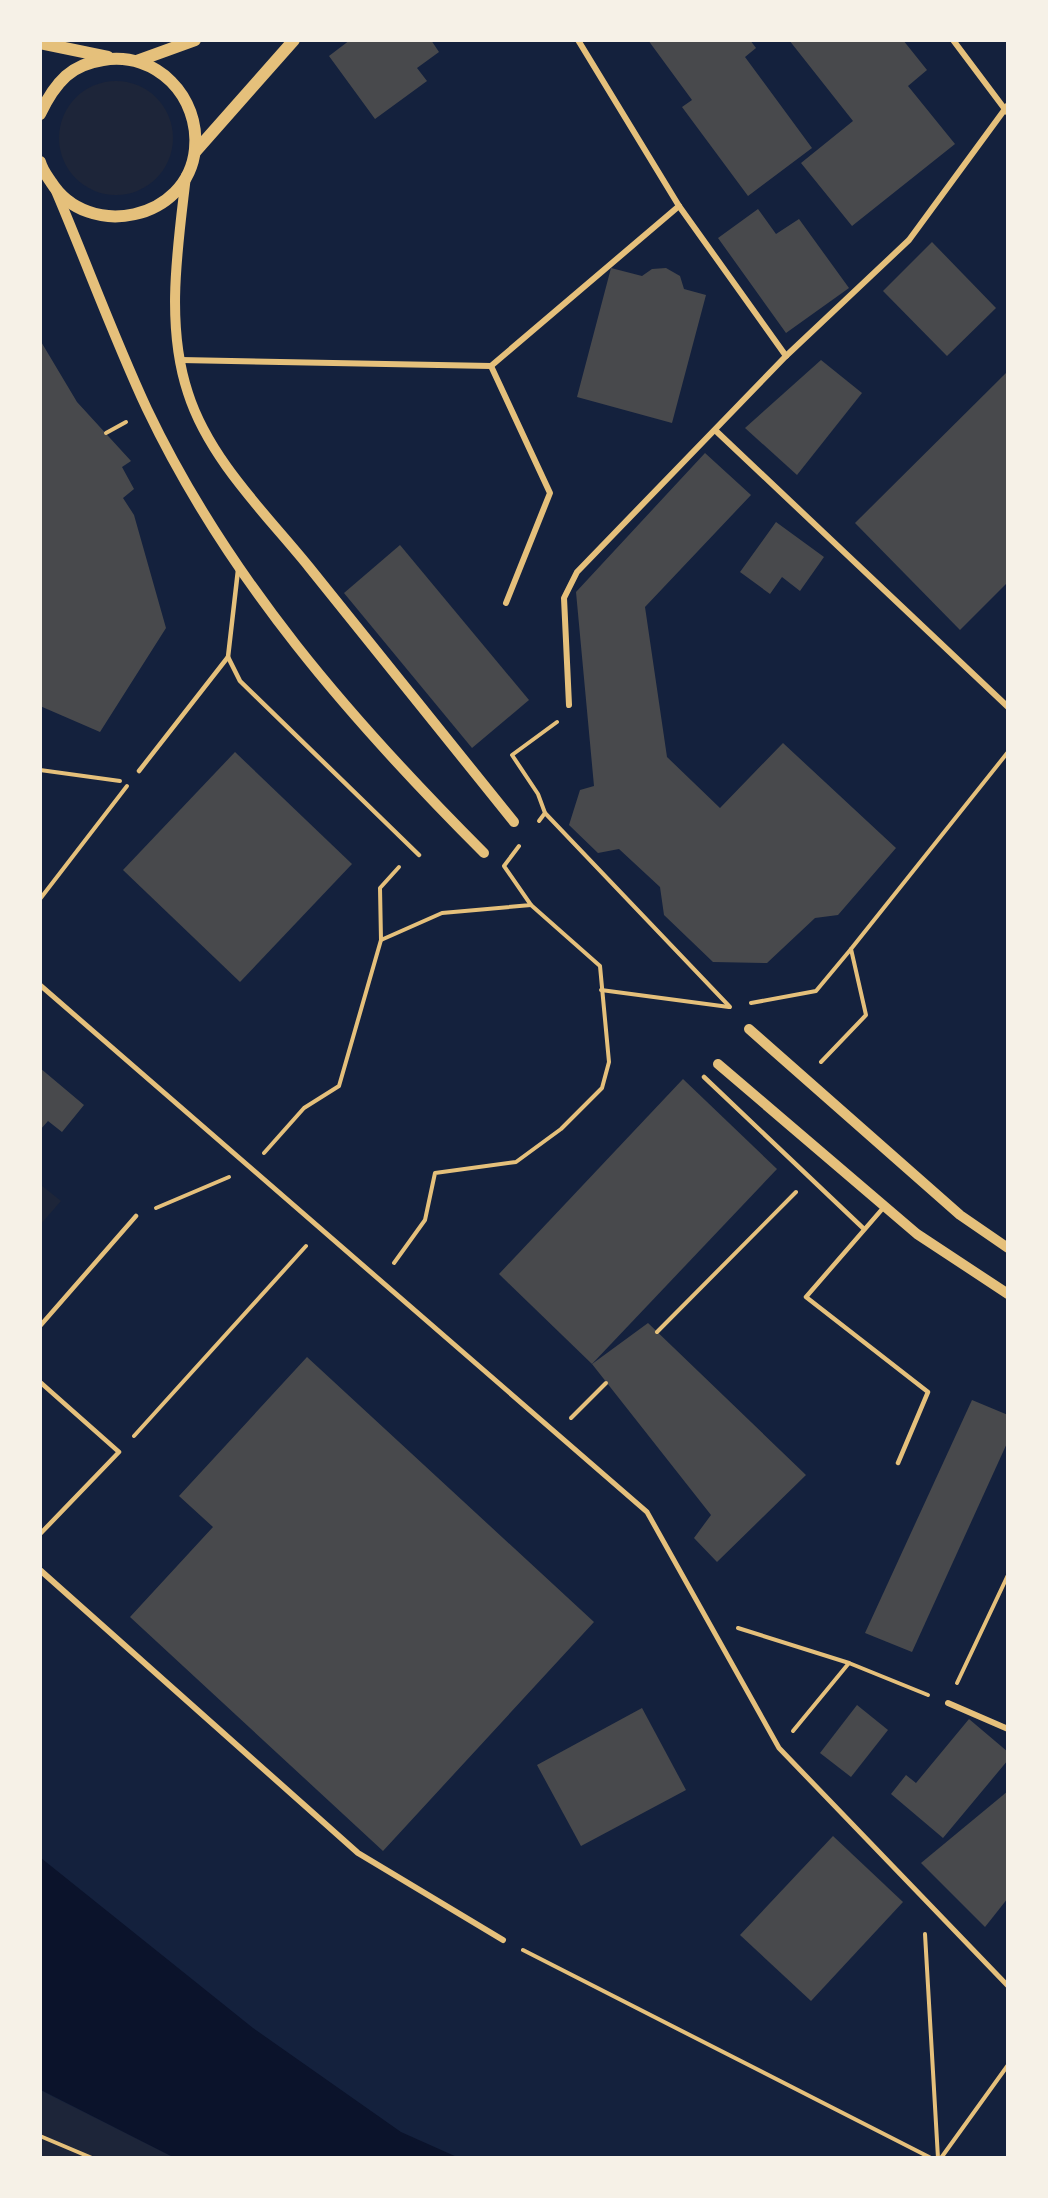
<svg xmlns="http://www.w3.org/2000/svg" width="1048" height="2198" font-family="'DM Sans',sans-serif">
	<style>
		.green { fill: #1d2539 }
		.water { fill: #0b132b }
		.building { fill: #48494c }
		.lines { fill: none; stroke-linecap: round; stroke-linejoin: round }
		.path { stroke: #e5c07b; stroke-width: 4 }
		.service { stroke: #e5c07b; stroke-width: 4.5 }
		.pedestrian { stroke: #e5c07b; stroke-width: 5 }
		.minor { stroke: #e5c07b; stroke-width: 6 }
		.tertiary { stroke: #e5c07b; stroke-width: 10 }
		.secondary { stroke: #e5c07b; stroke-width: 12 }
	</style>
	<rect width="100%" height="100%" fill="#14213d"/>
	<!-- green -->
	<g class="green">
		<circle cx="116" cy="138" r="57"/>
		<path d="M41,1185L61,1201L41,1224Z"/>
		<path d="M40,2090L173,2157H41Z"/>
	</g>
	<!-- water -->
	<path class="water" d="M41,1858L253,2028L401,2132L457,2157H173L41,2090Z"/>
	<!-- building -->
	<g class="building">
		<path d="M350,40H431L439,52L417,68L427,81L375,119L329,56Z"/>
		<path d="M648,40H750L756,48L745,57L812,148L748,196L682,107L692,100Z"/>
		<path d="M789,40H903L927,70L908,86L955,144L852,226L801,163L853,121Z"/>
		<path d="M758,209L776,234L799,219L849,288L786,333L718,238Z"/>
		<path d="M932,242L996,308L947,356L883,291Z"/>
		<path d="M611,268L642,276L652,269L666,268L680,276L684,289L706,295L672,423L577,397Z"/>
		<path d="M40,340L77,402L131,461L122,467L134,489L123,498L134,515L166,628L100,732L40,706Z"/>
		<path d="M821,360L862,393L797,475L745,428Z"/>
		<path d="M1008,371V582L960,630L855,523Z"/>
		<path d="M705,453L751,495L645,607L667,757L720,808L783,743L896,848L838,915L815,918L767,963L713,962L664,915L660,887L619,849L598,853L569,825L580,790L594,786L576,592Z"/>
		<path d="M776,522L824,557L800,591L782,577L770,594L740,572Z"/>
		<path d="M400,545L529,700L472,748L344,593Z"/>
		<path d="M235,752L352,864L240,982L123,870Z"/>
		<path d="M40,1068L84,1105L62,1132L48,1121L40,1130Z"/>
		<path d="M683,1079L777,1169L592,1364L499,1274Z"/>
		<path d="M648,1323L806,1475L717,1562L694,1538L711,1515L592,1364Z"/>
		<path d="M307,1357L594,1622L383,1851L130,1617L213,1527L179,1496Z"/>
		<path d="M972,1400L1008,1415V1441L912,1652L865,1633Z"/>
		<path d="M857,1705L888,1730L851,1777L820,1753Z"/>
		<path d="M642,1708L686,1790L581,1846L537,1765Z"/>
		<path d="M969,1719L1008,1752V1760L943,1838L891,1794L906,1775L916,1783Z"/>
		<path d="M1008,1791V1898L985,1927L921,1863Z"/>
		<path d="M833,1836L903,1902L811,2001L740,1935Z"/>
	</g>
	<g class="lines">
		<!-- path -->
		<g class="path">
			<path d="M106,433L126,422"/>
			<path d="M40,770L120,781"/>
			<path d="M545,813L538,794L512,755L557,722"/>
			<path d="M539,821L545,813L730,1007"/>
			<path d="M40,899L127,786"/>
			<path d="M381,940L380,888L399,867"/>
			<path d="M601,990L729,1007"/>
			<path d="M751,1003L816,991L851,949"/>
			<path d="M821,1062L866,1015L851,949L1008,752"/>
			<path d="M264,1153L304,1108L339,1086L381,940L442,913L531,905L504,866L519,846"/>
			<path d="M156,1208L229,1177"/>
			<path d="M394,1263L425,1220L435,1173L516,1162L561,1129L602,1088L609,1062L600,966L531,905"/>
			<path d="M657,1332L796,1192"/>
			<path d="M571,1418L606,1383"/>
			<path d="M134,1436L306,1246"/>
			<path d="M738,1628L849,1663"/>
			<path d="M957,1683L1008,1575"/>
			<path d="M793,1731L849,1663L928,1695"/>
			<path d="M925,1934L938,2158"/>
			<path d="M523,1950L931,2158"/>
			<path d="M40,2136L92,2158"/>
			<path d="M941,2158L1008,2065"/>
		</g>
		<!-- service -->
		<g class="service">
			<path d="M238,570L228,657L240,681L419,855"/>
			<path d="M139,771L228,657"/>
			<path d="M704,1077L864,1229"/>
			<path d="M884,1207L806,1297L928,1392L898,1463"/>
			<path d="M40,1326L136,1216"/>
			<path d="M40,1382L119,1452L40,1534"/>
		</g>
		<!-- pedestrian -->
		<path class="pedestrian" d="M40,985L647,1512L779,1748L1008,1986"/>
		<!-- minor -->
		<g class="minor">
			<path d="M578,40L679,206L786,356"/>
			<path d="M953,40L1007,112"/>
			<path d="M181,360L491,366L550,493L506,603"/>
			<path d="M491,366L679,206"/>
			<path d="M715,430L1008,707"/>
			<path d="M569,705L564,598L577,572L786,356L909,240L1008,105"/>
			<path d="M40,1570L358,1853L503,1940"/>
			<path d="M948,1703L1008,1729"/>
		</g>
		<!-- tertiary -->
		<g class="tertiary">
			<path d="M186,176C178,246 165,324 188,393C209,459 266,514 309,567C377,652 445,737 514,822"/>
			<path d="M56,191C87,264 114,338 147,409C228,579 352,721 484,853"/>
			<path d="M749,1029L960,1215L1008,1248"/>
			<path d="M718,1064L917,1234L1008,1294"/>
		</g>
		<!-- secondary -->
		<g class="secondary">
			<path d="M40,43L108,57"/>
			<path d="M137,61L195,40"/>
			<path d="M40,114C47,99 54,87 66,76C76,67 90,62 103,60C157,51 200,97 195,149C188,220 88,241 51,182C47,176 42,170 40,162"/>
			<path d="M195,152L294,40"/>
		</g>
	</g>
	<!-- border -->
	<rect width="1048" height="2198" fill="none" stroke="#f6f1e7" stroke-width="84"/>
</svg>
